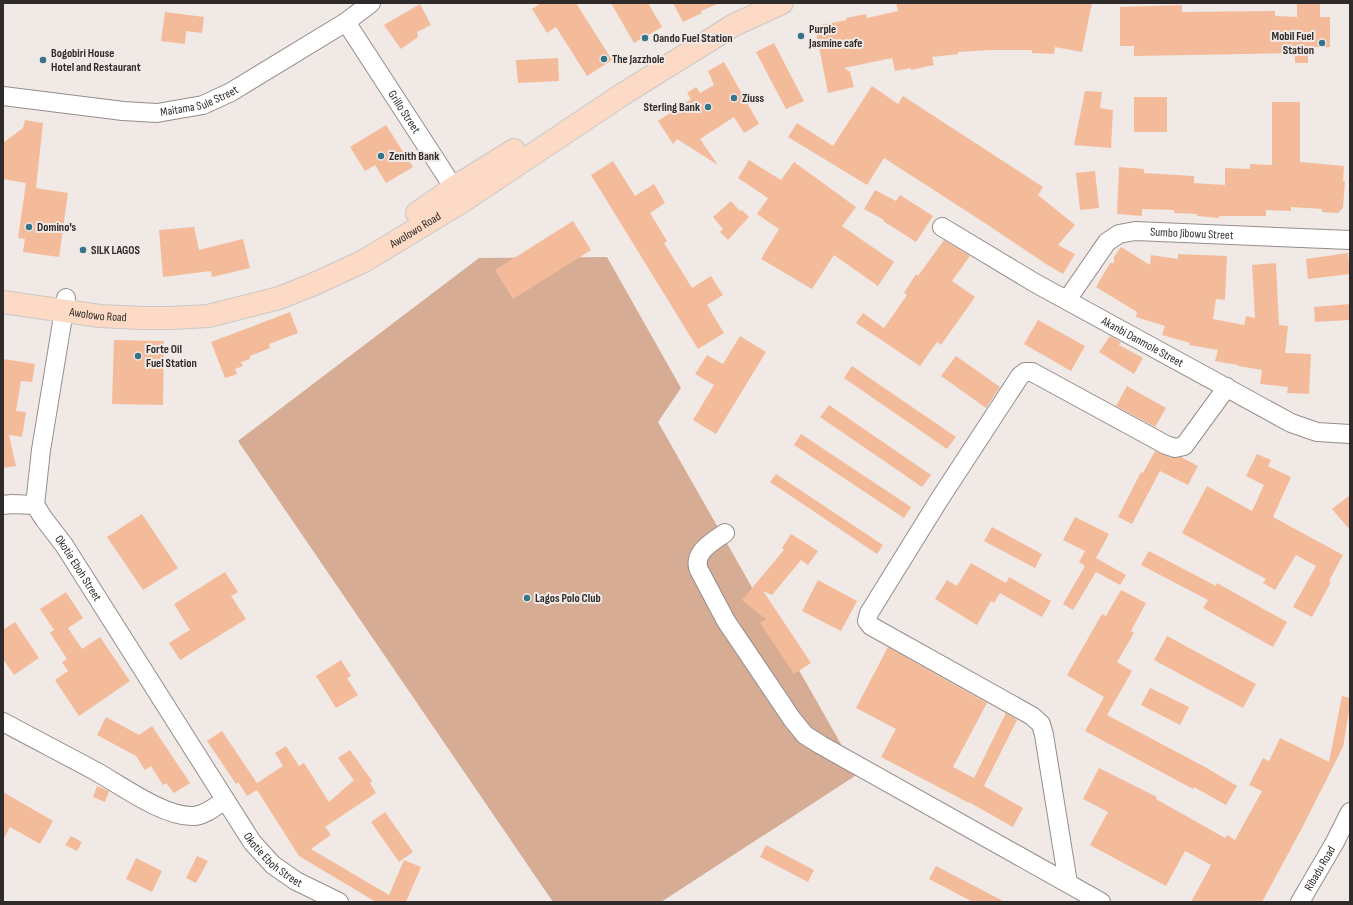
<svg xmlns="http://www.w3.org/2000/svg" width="1353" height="905" font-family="'Sofia Sans Condensed',sans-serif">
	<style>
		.green { fill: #d7ac94 }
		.building { fill: #f4bb9b }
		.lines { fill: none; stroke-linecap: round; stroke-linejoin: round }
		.minor-casing { stroke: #948d8a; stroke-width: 20 }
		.major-casing { stroke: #c9c8c8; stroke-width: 24 }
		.minor { stroke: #fff; stroke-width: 18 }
		.major { stroke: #fddac5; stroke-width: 22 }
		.poi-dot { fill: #36748a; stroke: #f0e9e5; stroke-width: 1.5 }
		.labels { text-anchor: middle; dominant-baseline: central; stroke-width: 4; stroke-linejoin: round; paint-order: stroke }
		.poi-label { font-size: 12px; font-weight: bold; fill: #2e2b2a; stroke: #f0e9e5; text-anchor: start }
		.street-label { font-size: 12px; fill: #2e2b2a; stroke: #f0e9e5 }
	</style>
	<rect width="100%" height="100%" fill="#f0e9e5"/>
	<!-- green -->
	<path class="green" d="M607,257L681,388L658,422L858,774L661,902H553L238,441L479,258Z"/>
	<!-- building -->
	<g class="building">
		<path d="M541,3H576L612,60L587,76L556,27L547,33L539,20L532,9Z"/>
		<path d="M611,3H648L662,27L634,43Z"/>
		<path d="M673,3H720L701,11L702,13L683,22Z"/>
		<path d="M896,3H1092L1082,52L1055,47L1054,54L1032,53V50H990L958,52V54L932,57L934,65L911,70V68L895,71L892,58L844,68L850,72L854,87L828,93L815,26L847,20L846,18L866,14L867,18L898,11Z"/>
		<path d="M1297,3H1320V17H1330V47H1308V63H1295V53L1134,56V46H1120V7L1182,5V12L1275,11V16L1297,17Z"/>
		<path d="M420,4L431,25L417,32L418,37L401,49L384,25Z"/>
		<path d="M165,12L204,17L202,33L186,31L185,44L161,41Z"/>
		<path d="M774,43L804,101L786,109L756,52Z"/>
		<path d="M558,58L559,81L518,83L516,60Z"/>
		<path d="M724,62L759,124L744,133L734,117L700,139L718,165L677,139L673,144L658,121L691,99L687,93L696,87L700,93L714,85L708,71Z"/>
		<path d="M872,86L898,104L903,96L1043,187L1038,195L1075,225L1058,245L1075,254L1063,274L1046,264L988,225L884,158L867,185L788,137L797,123L833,146Z"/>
		<path d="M1085,91L1102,92L1100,108L1113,110L1111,148L1074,145Z"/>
		<rect x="1134" y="97" width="33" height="35"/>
		<path d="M1272,102H1300V162L1344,166L1343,181H1345L1343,208L1338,213L1322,212V209L1291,207V211L1266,210V216H1219V218L1197,216V214L1174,213V210L1142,209V216L1117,214L1119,167L1144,169V173L1194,176V183L1225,185V168L1250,169V164L1272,165Z"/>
		<path d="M25,120L43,123L36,188L68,193L59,257L23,252L25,239L18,238L26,183L3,179V143L23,128Z"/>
		<path d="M386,125L413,167L386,183L375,165L365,171L350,147Z"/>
		<path d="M749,160L781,180L794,162L856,207L842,226L894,262L878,286L834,255L812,289L761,259L779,229L757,214L768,198L738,178Z"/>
		<path d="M613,161L635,196L654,184L665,203L650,213L667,241L664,243L692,288L711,276L723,295L707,305L724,333L698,349L591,175Z"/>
		<path d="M1095,171L1099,208L1080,210L1076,173Z"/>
		<path d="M875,190L896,201L900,195L933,216L916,242L883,221L884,220L864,209Z"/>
		<path d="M731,201L740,211L742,210L749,217L728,240L720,232L723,229L713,217Z"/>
		<path d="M573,221L591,250L513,299L495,270Z"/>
		<path d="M194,227L199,250L243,239L250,268L212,277L211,271L163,277L159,230Z"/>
		<path d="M944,240L970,256L952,281L975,297L941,345L937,342L920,366L856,323L863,313L884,328L907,295L904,293L916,274L918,276Z"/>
		<path d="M1121,247L1150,265L1151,255L1178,259V254L1227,256L1225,300L1216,299L1213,319L1244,325L1246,316L1255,318L1252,265L1276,263L1279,325L1288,326L1285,353L1311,354L1309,394L1287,393L1288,387L1260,384L1262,370L1238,366V365L1215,361L1218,350L1189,345L1190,343L1162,335L1165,326L1136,317L1137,312L1096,287L1110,263H1114V257Z"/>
		<path d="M1348,253L1350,274L1308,279L1306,259Z"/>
		<path d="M1350,304V320L1315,322L1314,307Z"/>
		<path d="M290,312L298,333L269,344L270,348L250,356V359L241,362L243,366L235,369L237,374L225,378L211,342Z"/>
		<path d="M1038,320L1085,346L1071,371L1024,344Z"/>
		<path d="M740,336L766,352L716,434L693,420L714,385L695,374L707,355L723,364Z"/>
		<path d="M1110,336L1121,342L1119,345L1143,358L1134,374L1099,352Z"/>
		<path d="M114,340L164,341L163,405L112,404Z"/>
		<path d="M956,356L1000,387L986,408L941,376Z"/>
		<path d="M3,359L35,364L32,382L21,381L16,411L26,412L22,437L9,435L16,466L3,468Z"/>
		<path d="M852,366L956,437L947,449L844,378Z"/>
		<path d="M1127,386L1166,408L1155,427L1116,406Z"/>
		<path d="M829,405L931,475L922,487L820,417Z"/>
		<path d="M801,434L911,507L904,518L794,445Z"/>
		<path d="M1155,451L1172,458L1181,457L1198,466L1188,485L1160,471L1132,524L1118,517L1141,472L1143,473Z"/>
		<path d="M1257,454L1271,460L1268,466L1291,477L1273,517L1343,555L1329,581L1331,582L1312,617L1293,607L1316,566L1296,555L1275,590L1263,583L1266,579L1182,533L1207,486L1252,511L1264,485L1246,476Z"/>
		<path d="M776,474L883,545L877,554L770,482Z"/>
		<path d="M1350,495V530L1332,509Z"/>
		<path d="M142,514L178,568L143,590L107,537Z"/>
		<path d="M1075,517L1109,534L1096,558L1126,575L1120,585L1096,572L1073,610L1063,604L1085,566L1079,562L1085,551L1063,540Z"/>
		<path d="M992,527L1042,554L1035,568L984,541Z"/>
		<path d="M791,534L818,551L808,565L801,560L772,595L763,591L811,663L794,674L760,623L766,619L742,600L784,550L782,548Z"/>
		<path d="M1149,551L1216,586L1217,583L1287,622L1273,647L1203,608L1208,600L1141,565Z"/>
		<path d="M971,563L1006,583L1009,577L1051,601L1042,617L1000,593L994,603L991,601L977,625L935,599L947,580L957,586Z"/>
		<path d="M225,572L238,592L231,596L246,619L180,660L169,643L190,630L174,604Z"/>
		<path d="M818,580L857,601L841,631L802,611Z"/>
		<path d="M1121,590L1146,603L1131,631L1134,633L1117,662L1132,671L1107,715L1205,767L1237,786L1226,805L1194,787L1193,789L1085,731L1104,697L1067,675L1102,614L1106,616Z"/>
		<path d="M66,592L83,618L68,628L82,649L100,637L130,681L79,716L55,680L68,671L62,662L67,659L50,633L54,630L40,609Z"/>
		<path d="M15,622L39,658L14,675L3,659V630Z"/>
		<path d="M1167,636L1256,684L1243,708L1154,660Z"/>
		<path d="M888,647L987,703L953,767L974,778L1006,713L1017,720L984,786L1023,808L1013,827L969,802V803L881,757L896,729L856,708Z"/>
		<path d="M341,660L351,676L347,678L358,695L336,708L316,676Z"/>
		<path d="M1150,688L1189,707L1180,725L1141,705Z"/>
		<path d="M1342,696L1350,698V705L1343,747L1302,828L1262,902H1191L1211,865L1185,851L1166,886L1090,845L1108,812L1083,799L1099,768L1157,797L1156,799L1225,838L1227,835L1235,840L1262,791L1249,785L1263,758L1269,761L1280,738L1329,762Z"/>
		<path d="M106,717L139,735L152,726L190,783L174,793L166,783L163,785L151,766L145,770L136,756L97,735Z"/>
		<path d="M222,731L257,783L283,766L275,753L286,746L299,766L304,763L329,802L354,780L338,758L350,750L372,781L370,783L376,793L325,827L331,835L311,849L389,895L404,860L421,867L406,902H376L299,856L257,790L247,796L238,782L236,784L207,741Z"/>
		<path d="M97,786L109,791L105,802L93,797Z"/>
		<path d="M3,792L53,821L40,844L10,827L3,840Z"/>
		<path d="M385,812L413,852L399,862L371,822Z"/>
		<path d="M71,836L82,842L77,851L65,845Z"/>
		<path d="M766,845L814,870L808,882L760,857Z"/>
		<path d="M197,856L208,861L196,883L186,878Z"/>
		<path d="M136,858L162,871L152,892L126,879Z"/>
		<path d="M936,866L1005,902H973L929,879Z"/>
	</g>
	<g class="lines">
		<defs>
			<g id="minor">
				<path id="s1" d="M346,22L461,199"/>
				<path id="s2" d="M3,96L123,111L157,113L203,105L231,92L346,22L371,3"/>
				<path id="s3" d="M942,227L1035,283L1291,423L1317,432L1350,434"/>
				<path id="s4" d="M66,298L41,450L35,505L44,519L64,545L252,842L273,865L296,881L339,902"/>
				<path id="s5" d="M1067,300L1107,242L1119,234L1135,231L1350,240"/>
				<path d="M3,505L12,504L35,505"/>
				<path d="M725,533C712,542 692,553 699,570L726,621L792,719L805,735L821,745L1101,902"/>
				<path d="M3,722C34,739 66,755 97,772C122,786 164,817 193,816C204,816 216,806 225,800"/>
				<path d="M1068,883L1044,735L1041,724L1032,716L871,626L867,621L869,613L939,500L1020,376L1025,372H1032L1166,445L1175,448L1184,446L1227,387"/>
				<path id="s6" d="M1300,902L1335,842L1350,812"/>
			</g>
			<g id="major">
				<path d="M417,213L453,188L514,150"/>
				<path id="s7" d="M3,302L100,316L141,318H172L208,316L279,298L312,285L364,261L463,201L623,94L734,25L782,3"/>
			</g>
		</defs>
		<!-- minor casing -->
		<use href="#minor" class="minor-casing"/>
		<!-- major casing -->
		<use href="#major" class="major-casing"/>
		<!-- minor -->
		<use href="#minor" class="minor"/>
		<!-- major -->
		<use href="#major" class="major"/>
	</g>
	<!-- markers -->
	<g class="poi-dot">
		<circle cx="801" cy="36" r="4"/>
		<circle cx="645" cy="38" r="4"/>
		<circle cx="1322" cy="43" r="4"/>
		<circle cx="604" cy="59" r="4"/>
		<circle cx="43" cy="60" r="4"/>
		<circle cx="734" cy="98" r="4"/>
		<circle cx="708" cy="107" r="4"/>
		<circle cx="381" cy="156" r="4"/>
		<circle cx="29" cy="227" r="4"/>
		<circle cx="83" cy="250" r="4"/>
		<circle cx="138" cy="356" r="4"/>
		<circle cx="527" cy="598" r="4"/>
	</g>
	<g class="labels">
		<!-- poi labels -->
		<g class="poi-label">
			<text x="809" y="29">Purple<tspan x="809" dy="14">Jasmine cafe</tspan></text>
			<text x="1314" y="36" text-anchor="end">Mobil Fuel<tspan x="1314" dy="14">Station</tspan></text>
			<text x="653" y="38">Oando Fuel Station</text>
			<text x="51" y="53">Bogobiri House<tspan x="51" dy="14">Hotel and Restaurant</tspan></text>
			<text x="612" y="59">The Jazzhole</text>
			<text x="742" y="98">Ziuss</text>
			<text x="700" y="107" text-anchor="end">Sterling Bank</text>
			<text x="389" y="156">Zenith Bank</text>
			<text x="37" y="227">Domino's</text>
			<text x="91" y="250">SILK LAGOS</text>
			<text x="146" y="349">Forte Oil<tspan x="146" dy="14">Fuel Station</tspan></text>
			<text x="535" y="598">Lagos Polo Club</text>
		</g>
		<!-- street labels -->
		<g class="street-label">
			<text stroke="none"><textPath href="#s2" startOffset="199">Maitama Sule Street</textPath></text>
			<text stroke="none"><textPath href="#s1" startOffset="107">Grillo Street</textPath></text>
			<text stroke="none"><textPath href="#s7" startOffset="432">Awolowo Road</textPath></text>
			<text stroke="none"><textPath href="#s5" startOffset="158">Sumbo Jibowu Street</textPath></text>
			<text stroke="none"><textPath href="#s7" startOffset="96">Awolowo Road</textPath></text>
			<text stroke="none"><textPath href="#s3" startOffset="231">Akanbi Danmole Street</textPath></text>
			<text stroke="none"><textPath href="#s4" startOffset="286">Okotie Eboh Street</textPath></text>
			<text stroke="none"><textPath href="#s4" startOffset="638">Okotie Eboh Street</textPath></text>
			<text stroke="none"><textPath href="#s6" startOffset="39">Ribadu Road</textPath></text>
		</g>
	</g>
	<!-- border -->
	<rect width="1353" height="905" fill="none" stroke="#2e2b2a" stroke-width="8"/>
</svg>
